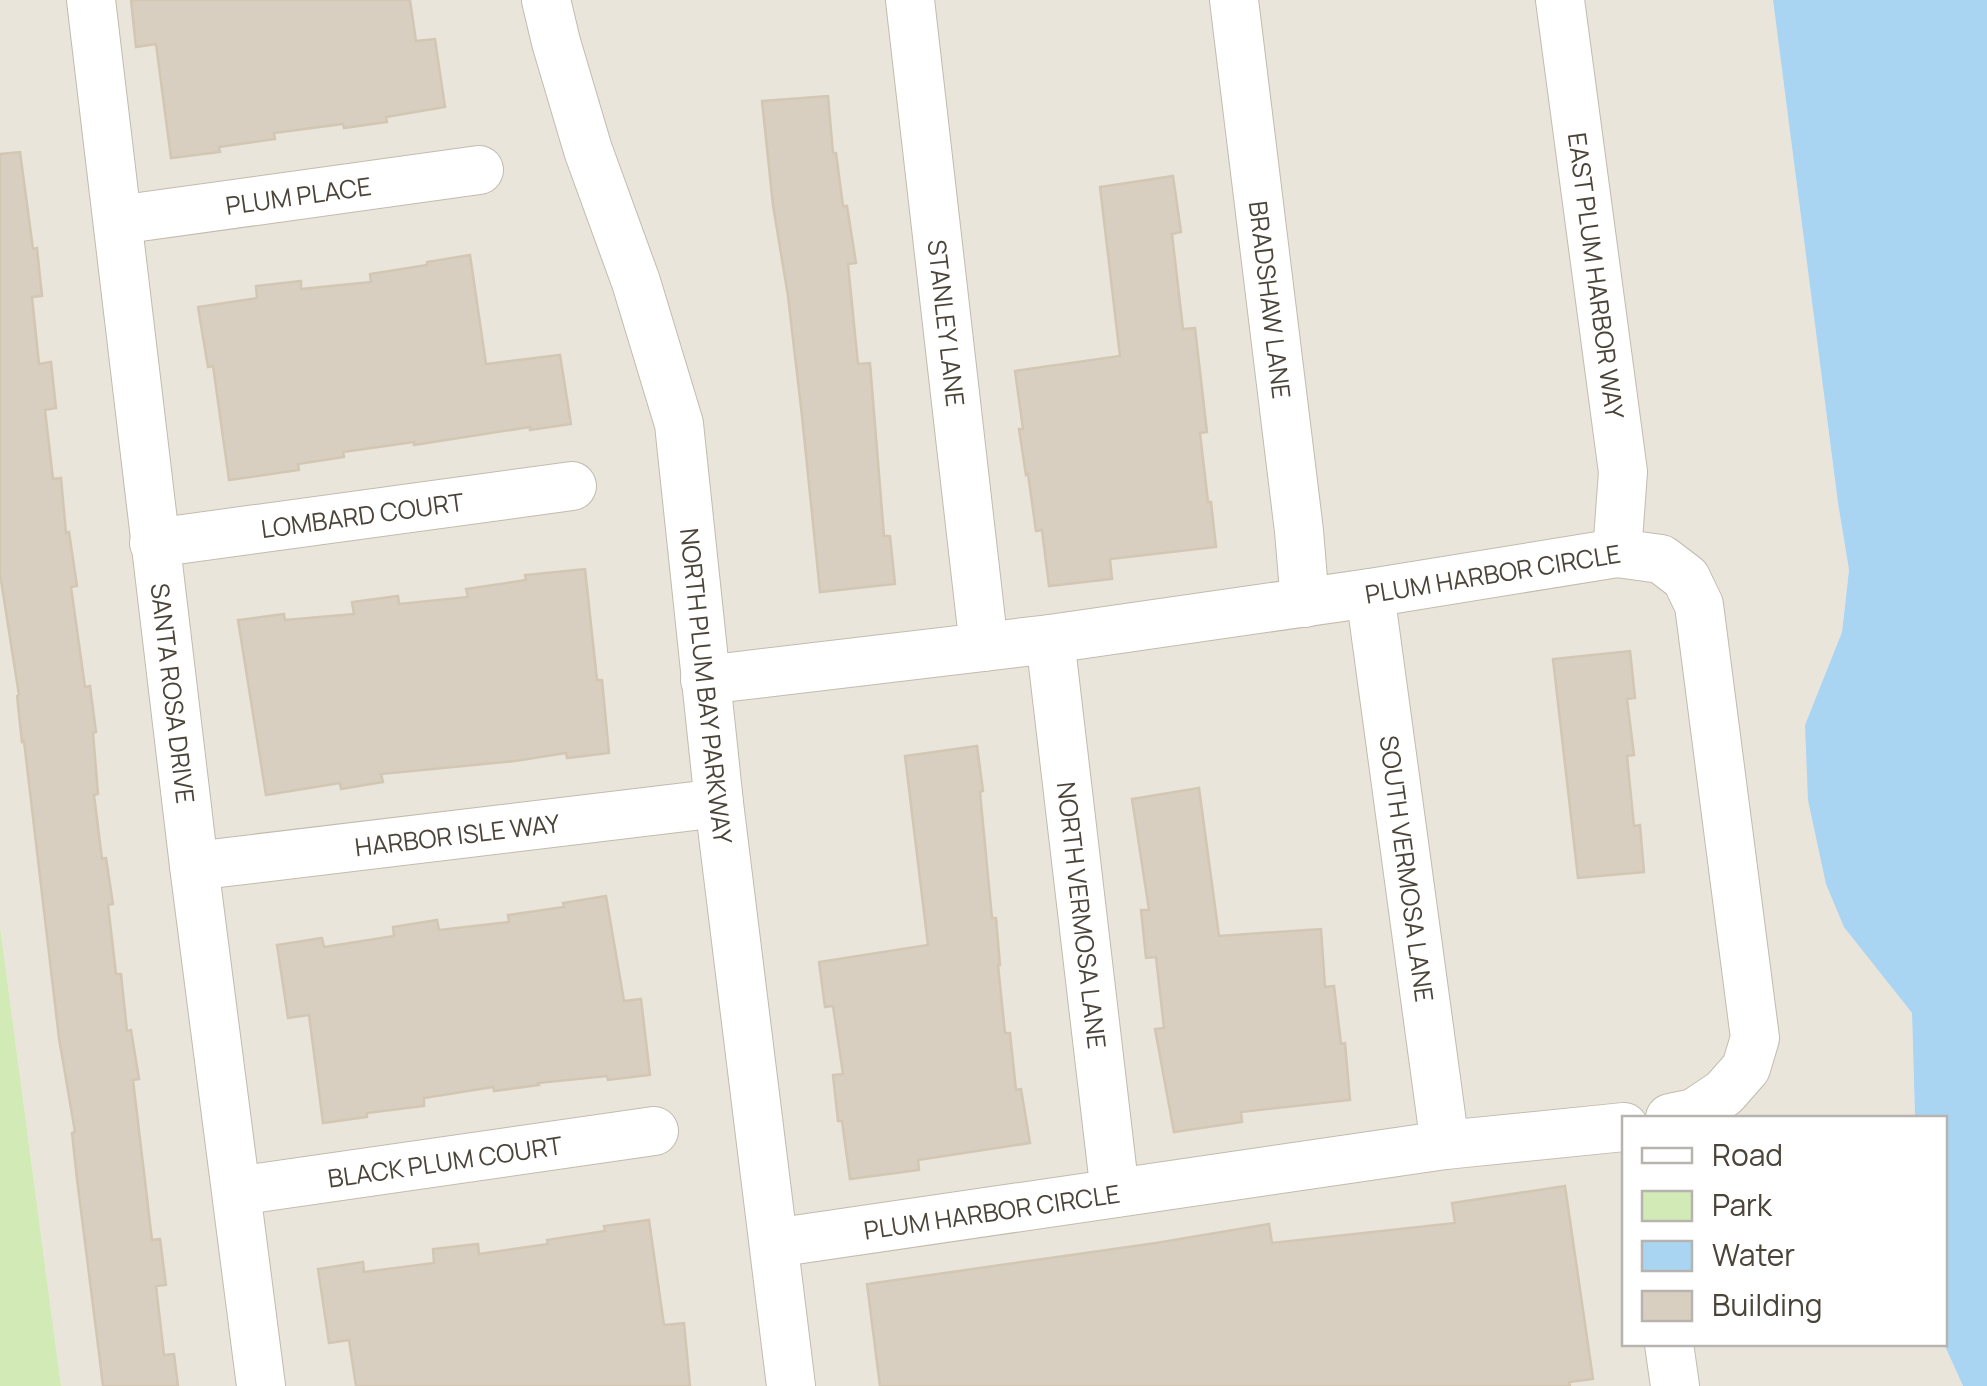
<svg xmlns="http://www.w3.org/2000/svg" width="1987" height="1386" font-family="Manrope,sans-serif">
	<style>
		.residential { fill: #eae5da }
		.green { fill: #d2eab5 }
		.water { fill: #a9d4f2 }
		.building { fill: #d8cfc1; stroke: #d3c7b4; stroke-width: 2.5 }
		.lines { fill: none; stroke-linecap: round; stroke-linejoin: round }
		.minor-casing { stroke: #c2bbae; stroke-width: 50 }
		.minor { stroke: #fff; stroke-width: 48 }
		.labels { text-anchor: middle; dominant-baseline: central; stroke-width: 9; stroke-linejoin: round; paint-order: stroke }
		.street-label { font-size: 25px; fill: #4b4439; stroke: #fff }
	</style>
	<rect width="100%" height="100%" fill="#f6f3ec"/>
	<!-- residential -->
	<path class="residential" d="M0,0H1773L1838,503L1849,570L1842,632L1805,725L1844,926L1912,1013L1915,1118H1624V1344H1944L1963,1386H61L0,926Z"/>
	<!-- green -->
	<path class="green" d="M0,926L61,1386H0Z"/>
	<!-- water -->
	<path class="water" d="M1773,0H1987V1386H1963L1944,1344V1118H1915L1912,1013L1844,927L1826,884L1808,800L1805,725L1842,632L1849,570L1838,503Z"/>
	<!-- building -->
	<g class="building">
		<path d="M131,0H410L416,41L435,39L445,107L386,117L387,122L344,128L343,124L274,133L275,139L219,147L220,152L171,158L156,44L136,47Z"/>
		<path d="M828,96L833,153H836L843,206H847L856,263L848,264L858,364L870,363L884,536H890L895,584L820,592L802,416L788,296L773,205L762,101Z"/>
		<path d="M20,152L33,249L37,248L42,296L32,297L39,364L51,362L56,408L45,410L53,479L61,478L66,533L69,532L77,586L71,587L85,687L90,686L96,732L93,733L98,794L94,795L102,859L106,858L113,904L108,905L116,974H121L127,1031L131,1030L139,1079L133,1080L152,1240L160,1239L166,1285L156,1286L164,1355L174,1354L178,1386H103L99,1353L77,1179L72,1133L75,1132L59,1038L24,741L22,742L17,696L19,695L0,574V154Z"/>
		<path d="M1173,176L1181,232L1172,234L1183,329L1195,328L1207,432L1200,433L1208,502H1211L1216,547L1110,559L1112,579L1049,586L1042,530L1036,531L1028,474L1026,475L1019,429H1023L1015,371L1120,356L1100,187Z"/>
		<path d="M470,255L486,364L560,355L571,424L530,430V427L414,445V442L343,452L344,457L298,464L299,470L229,480L213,366L208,367L198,307L257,298L256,286L301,281V289L371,282L370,274L427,265V262Z"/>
		<path d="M585,569L597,680H602L609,753L567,758L566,753L515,761L381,774L383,782L341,789L340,783L266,795L238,620L284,614L285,620L354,614L352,602L398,596L399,604L468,597L466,589L526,580L525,575Z"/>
		<path d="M1630,651L1635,698L1627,699L1634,755L1627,756L1634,826L1640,825L1644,872L1578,878L1553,659Z"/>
		<path d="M977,746L983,791L980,792L992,918H996L1000,965H998L1005,1033H1010L1016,1090L1021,1089L1030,1143L918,1160L919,1170L850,1179L842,1121H838L833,1075L843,1074L833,1006L825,1007L819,962L928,945L905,756Z"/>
		<path d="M1199,788L1219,936L1321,929L1325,987L1334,986L1341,1044L1345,1043L1350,1100L1241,1112L1242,1122L1174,1132L1155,1029L1164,1028L1156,957L1146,958L1141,910H1149L1132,799Z"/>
		<path d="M606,896L624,1001L641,999L650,1075L608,1080L607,1076L538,1083L539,1085L494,1091L493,1087L424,1098V1106L367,1113V1117L323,1123L309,1015L288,1018L277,945L322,938L324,947L394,936L393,927L437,920L439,930L509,922L508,915L564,907L563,903Z"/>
		<path d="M1565,1186L1593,1379L1569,1382L1570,1386H880L867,1284L1156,1243L1269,1224L1272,1243L1455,1223L1452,1203Z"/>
		<path d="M649,1220L664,1325L684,1323L690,1386H356L349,1340L329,1343L318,1269L363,1262L364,1272L434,1263L433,1249L478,1244L479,1254L548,1244L547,1240L605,1231L604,1226Z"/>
	</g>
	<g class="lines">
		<defs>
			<g id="minor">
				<path id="s1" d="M91,0L194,866L261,1386"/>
				<path id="s2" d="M546,0L556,42L588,150L636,282L679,424L719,803L791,1386"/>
				<path id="s3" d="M910,0L984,647"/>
				<path id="s4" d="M1234,0L1299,531L1305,603"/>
				<path id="s5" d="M1560,0L1623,472L1617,553"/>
				<path id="s6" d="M118,220L479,170"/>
				<path id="s7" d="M154,543L572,486"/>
				<path id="s8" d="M1370,593L1445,1145"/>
				<path id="s9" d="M1050,639L1115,1193"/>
				<path id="s10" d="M705,680L1050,639L1370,593L1617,553L1661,559L1686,578L1699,605L1755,1038L1746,1068L1724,1093L1694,1113L1670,1118"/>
				<path id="s11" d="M194,866L719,803"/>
				<path id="s12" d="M237,1191L654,1131"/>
				<path id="s13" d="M774,1243L1445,1145L1624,1127"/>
				<path d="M1669,1344L1675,1386"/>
			</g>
		</defs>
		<!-- minor casing -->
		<use href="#minor" class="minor-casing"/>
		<!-- minor -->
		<use href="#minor" class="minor"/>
	</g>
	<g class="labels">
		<!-- street labels -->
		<g class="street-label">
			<text stroke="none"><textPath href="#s6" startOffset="182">PLUM PLACE</textPath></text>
			<text stroke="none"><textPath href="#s5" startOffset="278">EAST PLUM HARBOR WAY</textPath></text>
			<text stroke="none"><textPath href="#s4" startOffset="302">BRADSHAW LANE</textPath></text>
			<text stroke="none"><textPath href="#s3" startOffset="325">STANLEY LANE</textPath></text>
			<text stroke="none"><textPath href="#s7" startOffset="210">LOMBARD COURT</textPath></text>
			<text stroke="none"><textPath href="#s10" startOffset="795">PLUM HARBOR CIRCLE</textPath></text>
			<text stroke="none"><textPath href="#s2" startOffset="708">NORTH PLUM BAY PARKWAY</textPath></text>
			<text stroke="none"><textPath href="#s1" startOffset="698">SANTA ROSA DRIVE</textPath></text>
			<text stroke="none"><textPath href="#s11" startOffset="265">HARBOR ISLE WAY</textPath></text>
			<text stroke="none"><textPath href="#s8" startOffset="278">SOUTH VERMOSA LANE</textPath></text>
			<text stroke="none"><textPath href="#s9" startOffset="278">NORTH VERMOSA LANE</textPath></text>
			<text stroke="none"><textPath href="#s12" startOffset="210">BLACK PLUM COURT</textPath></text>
			<text stroke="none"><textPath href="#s13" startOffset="220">PLUM HARBOR CIRCLE</textPath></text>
		</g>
	</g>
	<!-- legend -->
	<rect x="1622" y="1116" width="325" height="230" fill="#ffffff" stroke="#b7b4b0" stroke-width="2.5"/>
	<rect x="1642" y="1148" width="50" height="15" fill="#ffffff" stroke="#b7b4b0" stroke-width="2.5"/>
	<text x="1712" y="1166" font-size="30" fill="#4b4439">Road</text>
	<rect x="1642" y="1191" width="50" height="30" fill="#d2eab5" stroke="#b7b4b0" stroke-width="2.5"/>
	<text x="1712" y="1216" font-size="30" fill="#4b4439">Park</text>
	<rect x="1642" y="1241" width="50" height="30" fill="#a9d4f2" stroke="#b7b4b0" stroke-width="2.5"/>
	<text x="1712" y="1266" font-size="30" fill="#4b4439">Water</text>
	<rect x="1642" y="1291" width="50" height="30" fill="#d8cfc1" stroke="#b7b4b0" stroke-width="2.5"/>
	<text x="1712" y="1316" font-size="30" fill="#4b4439">Building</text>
</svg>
